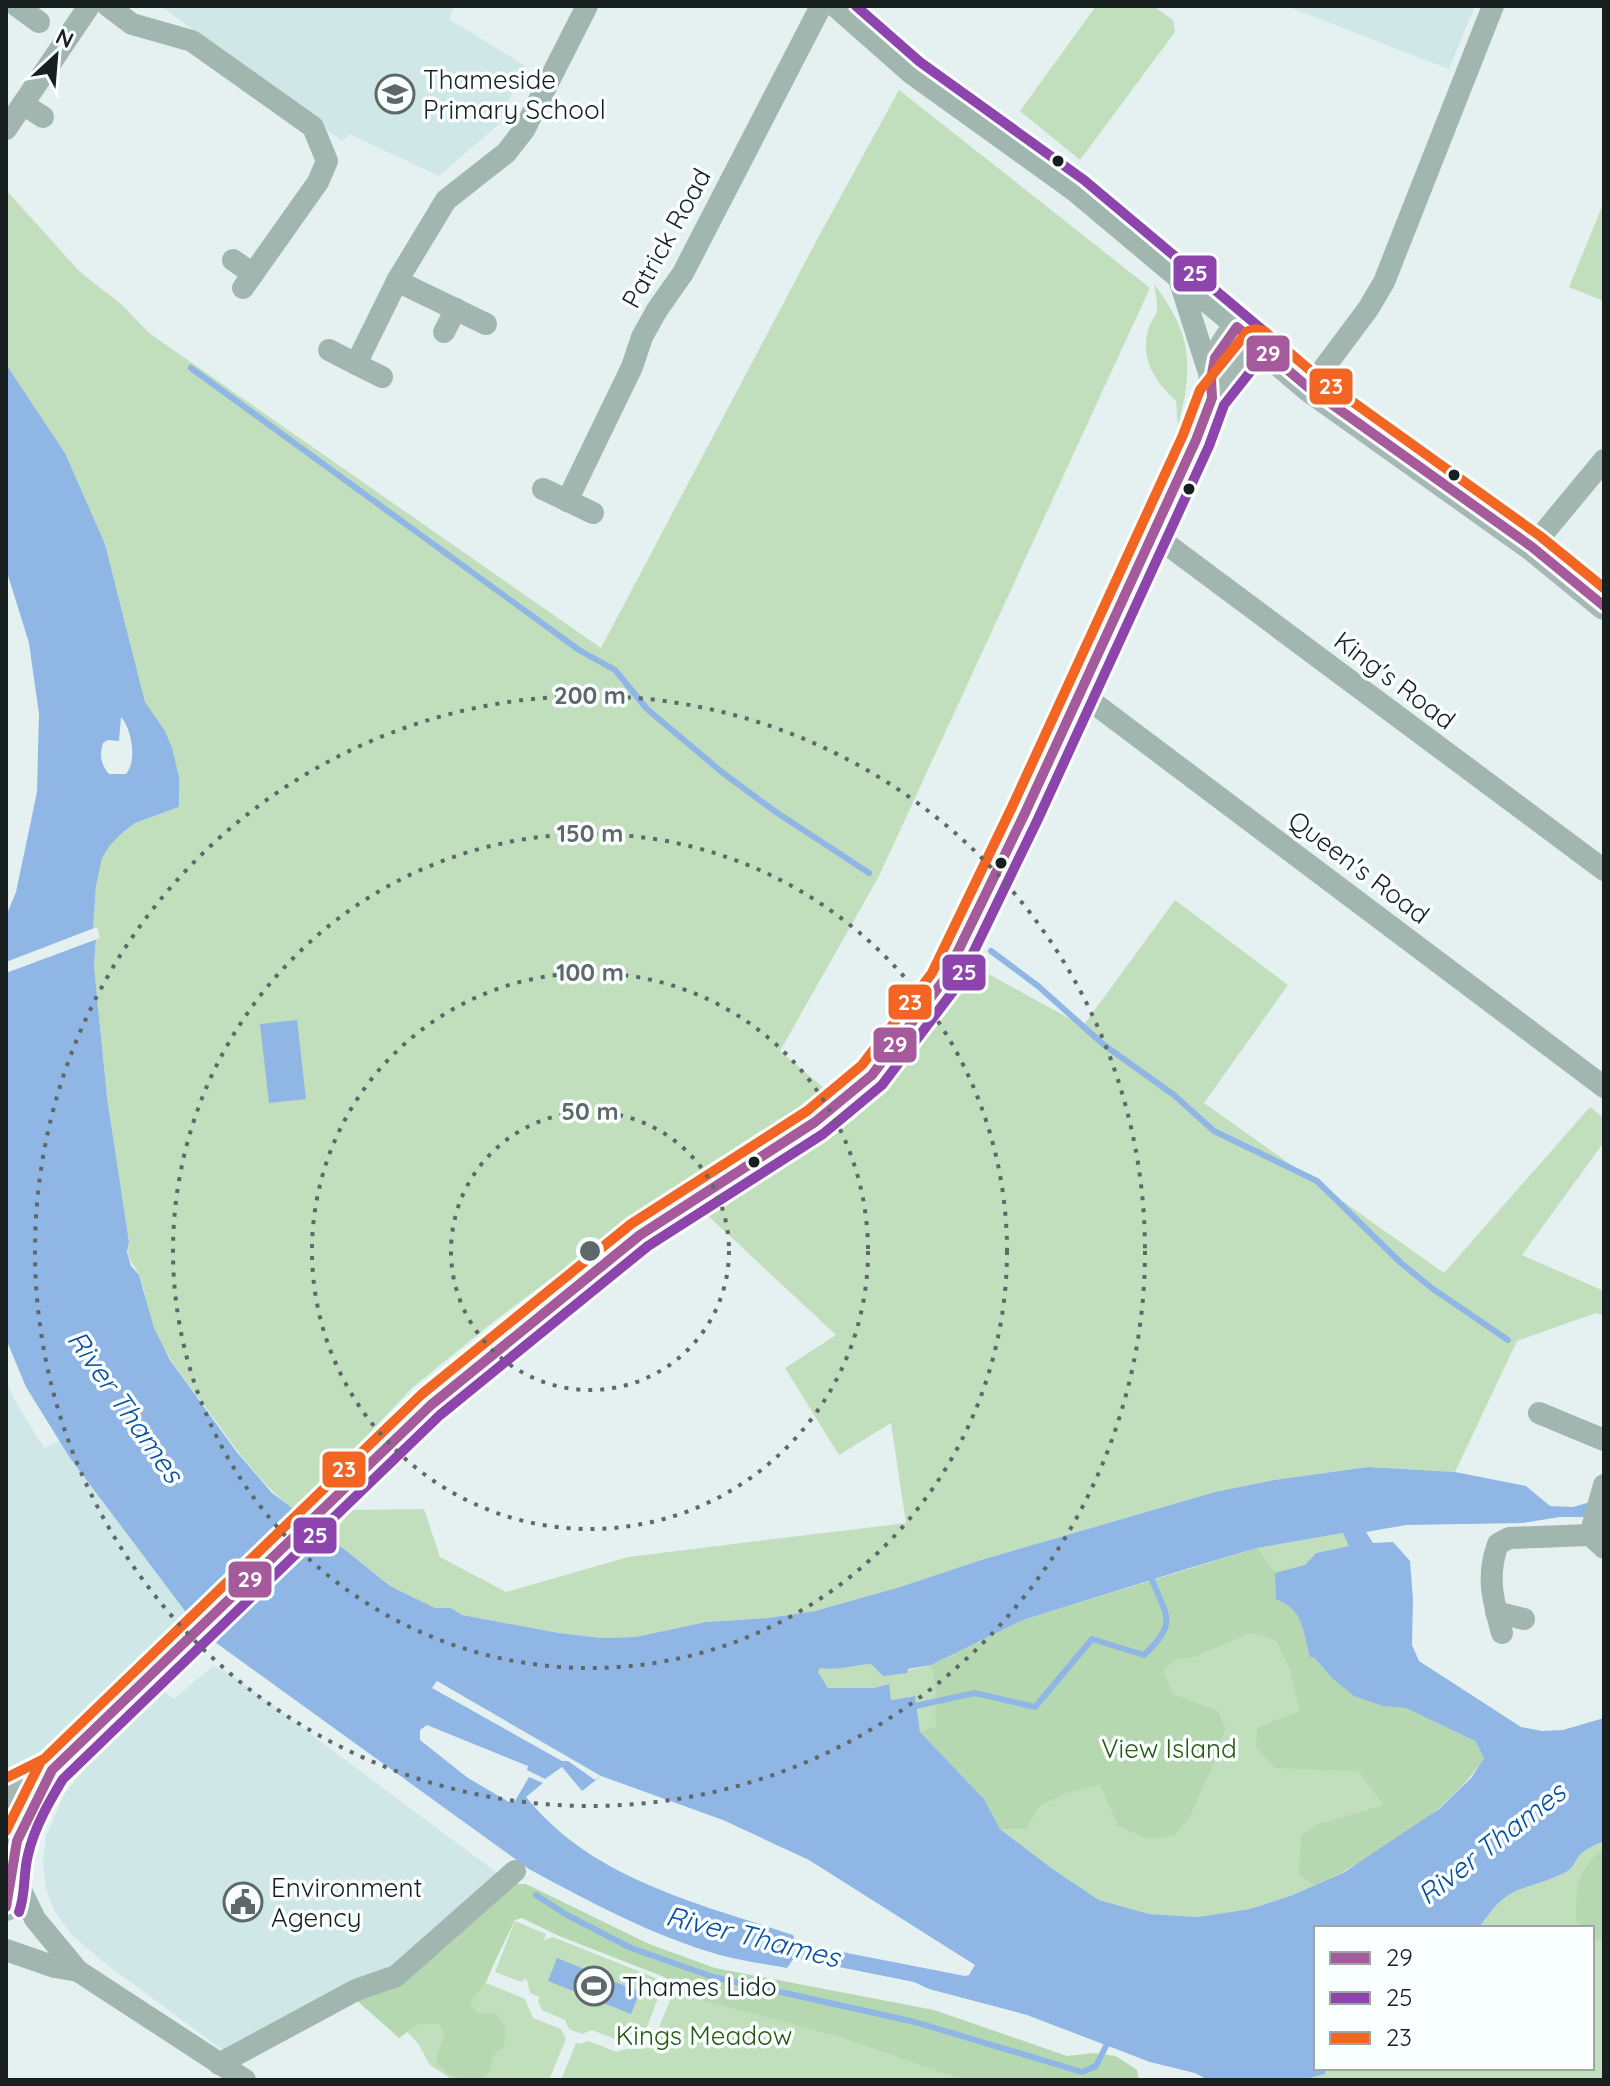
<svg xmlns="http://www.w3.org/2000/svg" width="1610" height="2086" font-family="Quicksand,sans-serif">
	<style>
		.built { fill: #d0e7e7 }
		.green { fill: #c1dfbd }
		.forest { fill: #b5d8b0 }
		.water { fill: #90b6e6; fill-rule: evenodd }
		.pier { fill: #e5f1f1 }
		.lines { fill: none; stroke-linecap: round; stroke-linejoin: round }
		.stream { stroke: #90b6e6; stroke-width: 6 }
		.minor { stroke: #a2b6b0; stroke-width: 22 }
		.major { stroke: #a5b8b4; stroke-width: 28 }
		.bus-1-casing { stroke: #faffff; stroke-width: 16 }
		.bus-2-casing { stroke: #faffff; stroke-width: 16 }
		.bus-3-casing { stroke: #faffff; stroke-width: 16 }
		.bus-1 { stroke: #a55b9b; stroke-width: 10 }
		.bus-2 { stroke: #8e44ad; stroke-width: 10 }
		.bus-3 { stroke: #f26522; stroke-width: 10 }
		.ring { fill: none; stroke: #5f6868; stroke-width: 4; stroke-dasharray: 4 8 }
		.bus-dot { fill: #171f1f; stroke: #faffff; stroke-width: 3 }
		.labels { text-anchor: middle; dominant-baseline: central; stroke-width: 7; stroke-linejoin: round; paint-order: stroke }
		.poi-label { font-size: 26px; fill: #171f1f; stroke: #faffff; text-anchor: start }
		.street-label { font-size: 26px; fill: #171f1f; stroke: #faffff }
		.park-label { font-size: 26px; fill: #285a0f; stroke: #faffff }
		.water-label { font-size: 28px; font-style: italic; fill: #0b4ea0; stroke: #faffff }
		.centre { fill: #5f6868; stroke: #faffff; stroke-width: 4 }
		.ring-label { font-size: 24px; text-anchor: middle; font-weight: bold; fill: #5f6868; stroke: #faffff; stroke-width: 7; stroke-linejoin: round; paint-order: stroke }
		.line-badge { stroke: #faffff; stroke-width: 3 }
		.badge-label { font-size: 22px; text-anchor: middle; font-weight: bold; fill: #fff }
	</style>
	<rect width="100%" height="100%" fill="#e5f1f1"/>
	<!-- built -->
	<g class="built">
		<path d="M161,6H455L449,19L524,65L499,124L439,176L349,134L342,141Z"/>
		<path d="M1286,6H1475L1449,69Z"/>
		<path d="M6,1380L15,1401L44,1448L60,1441L189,1615L112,1696L50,1751L12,1772L6,1764Z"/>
		<path d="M213,1666L226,1671L500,1875L394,1971L224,2051L102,1961L71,1934L54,1910L46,1888L43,1863L46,1836L65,1793L109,1740L163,1691L174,1699Z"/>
	</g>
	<!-- green -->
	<g class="green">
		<path d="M1096,6H1153L1173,20L1175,32L1080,160L1020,111Z"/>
		<path d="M899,90L1150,288L879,876L780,1051L824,1088L785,1118L631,1218L492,1323L412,1388L296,1511C256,1481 233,1444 204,1405C186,1381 166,1357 154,1328C147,1312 146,1291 139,1275C132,1261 126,1260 129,1242L107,1097L94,966L96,938L93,930L96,886L102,858L109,845L122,833L135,823L179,807C182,771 164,732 145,702L105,544L65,453L6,364V190L80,272L121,304L149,333L601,648L819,236Z"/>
		<path d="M1604,202V301L1569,287Z"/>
		<path d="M1154,284C1192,334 1194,366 1178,426L1176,401C1154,381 1139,357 1149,327C1151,321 1157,315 1157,309C1158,302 1155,291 1154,284Z"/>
		<path d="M1175,900L1288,985L1204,1103L1444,1273L1590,1107L1604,1118V1142L1522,1255L1604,1291V1316L1596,1313L1517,1341L1455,1472L1368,1467L1274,1480L1215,1492L981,1560L900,1587L815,1611L768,1618L706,1622L634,1637L602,1638L559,1633L462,1615L451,1608H435L390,1586L329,1537L352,1510L424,1509L440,1557L506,1592L628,1557L906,1523L891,1423L839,1455L785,1368L836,1335L703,1211L856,1118L889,1080L965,961L1083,1026Z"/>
		<path d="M1343,1533L1350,1546L1316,1553L1305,1565L1452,1731L1343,1873L1290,1896L1250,1909L1198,1917L1149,1914L1099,1900L1054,1870L1000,1829L984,1799L920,1732L914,1696L891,1700L888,1684L874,1688H828L818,1672L820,1668C837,1671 854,1665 871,1664L883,1676L931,1665L1257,1548Z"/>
		<path d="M1604,1841V2080H1303L1325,2074L1326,2068H1592V1928H1479C1510,1880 1522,1894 1566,1872C1575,1867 1575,1859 1582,1853C1588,1848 1597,1844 1604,1841Z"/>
		<path d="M515,1921L546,1934L544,1940L553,1937L658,1979L662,1988L645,2032L636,2036L625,2032L624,2036L615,2039L592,2030L582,2034L569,2029L565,2020L542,2010L538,2001L540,1997L530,1993L527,1980L524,1979L522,1982L495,1972Z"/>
		<path d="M509,1927L486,1983L525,1999L533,2018L561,2029L566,2039L549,2080H453L430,2065L419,2045L399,2022Z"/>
		<path d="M678,1981L1057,2080H561L576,2043L579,2044L589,2041L616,2052C629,2046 638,2052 651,2046Z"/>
	</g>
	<!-- forest -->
	<g class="forest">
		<path d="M1257,1548L1275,1573L1276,1599C1304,1610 1303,1630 1310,1657L1314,1656L1333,1679L1383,1706L1406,1708L1475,1741L1484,1758C1449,1812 1372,1860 1314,1885L1299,1874L1301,1836L1315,1825L1384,1805L1358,1771L1275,1768L1256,1748L1257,1728L1300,1711L1290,1670L1276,1640L1251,1633L1191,1658H1179L1163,1670L1173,1694L1218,1711L1225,1728L1212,1767L1189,1818L1174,1836L1149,1839L1118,1826L1100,1785L1066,1793L1039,1806L1026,1829H1000L984,1799L920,1732L936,1726C935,1705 938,1685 931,1665L1023,1620Z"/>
		<path d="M1604,1848V1937L1597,1940L1592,1936V1928H1584L1576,1920C1576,1885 1576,1872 1604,1848Z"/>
		<path d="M510,1884H526L649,1944L715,1968L934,2010L1067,2056L1094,2053L1116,2056L1137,2070L1139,2080H964L840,2037L702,2000L664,1977L559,1936L522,1918L515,1920L484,1984L470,2002L477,2013L496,2014L506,2028L504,2045L493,2057L490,2071L482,2080C464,2080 444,2078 436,2059L445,2033L439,2024L420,2023L399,2038L354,1998Z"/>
	</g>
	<!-- water -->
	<g class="water">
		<path d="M6,364L65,453L105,544L145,702L165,731L172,748L179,777V807L135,823L122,833L110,845L102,858L96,886L93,929L96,938L94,966L107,1097L129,1242L127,1252L131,1266L139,1275L154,1328L170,1360L236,1451L271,1492L296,1511L322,1538L334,1541L390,1586L435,1608H451L462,1615L559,1633L602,1638L635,1637L706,1622L768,1618L815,1611L900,1587L981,1560L1215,1492L1274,1480L1368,1467L1455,1472L1526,1486L1550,1506L1573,1507L1604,1498V1517H1560L1523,1523L1406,1525L1366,1532L1373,1543L1393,1542L1410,1561L1413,1599L1412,1645L1419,1661L1521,1727L1542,1731L1563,1730L1604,1718V1841C1597,1844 1588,1848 1582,1853C1575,1859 1575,1867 1566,1872C1522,1894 1510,1880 1479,1928H1316V2068H1326L1325,2074L1303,2080H1208L1195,2073L1150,2062L1027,2015L929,1989L914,1982L794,1958L787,1968C765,1964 742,1961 720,1955C653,1936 590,1902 529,1869L215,1642L188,1615L70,1458L26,1387L6,1339V916L16,892L37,792L39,714L29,643L6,569ZM121,717C131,728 138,760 126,774H109C101,764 99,756 103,743L108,740L119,741ZM1343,1533L1349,1546L1316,1553L1305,1565L1275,1573L1276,1599C1304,1610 1303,1631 1310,1657H1314L1333,1679L1354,1696L1383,1706L1406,1708L1475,1741L1484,1758L1471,1778L1439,1809L1343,1873L1290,1896L1250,1909L1198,1917L1149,1914L1099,1900L1054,1870L1000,1829L984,1799L920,1732L915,1696L891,1700L889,1684L874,1688H828L818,1672L820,1668C837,1671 854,1665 871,1664L883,1676L907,1673L908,1669L931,1665L1023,1620L1193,1567L1257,1548ZM427,1725L528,1766L527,1770L545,1779L562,1767L582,1791L601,1776L723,1820L809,1860L975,1965L969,1975L965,1976L796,1943L793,1935C697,1903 592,1879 526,1797L543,1783L529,1777L515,1801L509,1802L468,1778L420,1740V1730Z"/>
		<path d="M297,1020L306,1099L269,1103L260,1024Z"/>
		<path d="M557,1958L640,1992L631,2014L548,1981Z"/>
	</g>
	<!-- pier -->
	<g class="pier">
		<path d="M97,927L100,938L6,973V962Z"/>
		<path d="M296,1511L322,1538L215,1642L189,1615Z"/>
		<path d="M437,1681L601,1776L595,1780L568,1761H562L432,1688Z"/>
	</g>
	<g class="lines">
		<!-- stream -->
		<g class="stream">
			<path d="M191,368L579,650L615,670L647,709L723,773L776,812L869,873"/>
			<path d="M991,951L1038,986L1104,1045L1174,1095L1214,1131L1317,1181L1401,1263L1433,1289L1508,1340"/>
			<path d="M915,1706L975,1693L1035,1707L1092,1639L1144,1655C1177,1623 1168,1619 1152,1580"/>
			<path d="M536,1895L567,1915L631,1948L713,1977L915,2022L1082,2072L1096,2066L1107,2044"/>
		</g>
		<!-- minor -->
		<g class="minor">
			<path d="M17,6L39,22"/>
			<path d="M108,6L132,24L192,41L313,127L327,161L318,182L243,288"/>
			<path d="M835,6L911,73L1075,191L1237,327"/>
			<path d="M23,104L43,117"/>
			<path d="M6,129L89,6"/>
			<path d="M233,260L253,274"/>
			<path d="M397,281L486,324"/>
			<path d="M1180,282L1211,379"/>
			<path d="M444,332L456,309"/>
			<path d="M329,350L356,364"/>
			<path d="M382,377L356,364L397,281L446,200L506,153L524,130L587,6"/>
			<path d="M1309,388L1368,309L1384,282L1493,6"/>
			<path d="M543,489L593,513"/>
			<path d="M567,501L632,367L642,337L657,310L683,273L821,6"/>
			<path d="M1153,534L1604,870"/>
			<path d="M1532,547L1604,460"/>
			<path d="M1079,692L1604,1087"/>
			<path d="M1539,1413L1604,1440"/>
			<path d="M1604,1485L1590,1535L1604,1548"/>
			<path d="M1496,1612L1524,1619"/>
			<path d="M1502,1633C1493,1601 1486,1576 1498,1544L1509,1538L1590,1535"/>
			<path d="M13,1874L35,1919L78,1971L245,2080"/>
			<path d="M6,1950L55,1967L78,1971"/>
			<path d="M219,2064L356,1990L396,1976L515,1871"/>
		</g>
		<!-- major -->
		<g class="major">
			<path d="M1212,398C1210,368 1218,350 1237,327L1309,388L1532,547L1604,606"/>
			<path d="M6,1794L52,1770L431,1405L640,1235L815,1122L872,1075L944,980L1025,813L1196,440L1212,398L1256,343"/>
			<path d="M6,1847C14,1867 15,1886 6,1907"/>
			<path d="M12,1862L28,1814L51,1772"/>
		</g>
		<defs>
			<path id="bus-1" d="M6,1907L17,1841L52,1770L431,1405L640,1235L815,1122L872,1075L944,980L1025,813L1196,440L1212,398L1211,379L1215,358L1237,327L1309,388L1532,547L1604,606"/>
			<path id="bus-2" d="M19,1912C26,1893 23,1874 28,1855C34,1828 49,1802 63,1779L440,1415L648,1246L823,1134L882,1085L957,986L1038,819L1209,446L1224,405L1269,348V339L1265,332L1084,180L920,62L856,6"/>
			<g id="bus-3">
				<path d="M6,1778L44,1759L422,1394L631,1224L807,1111L862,1065L932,973L1012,807L1183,435L1200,390L1248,331L1256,329L1264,331L1318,377L1540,536L1604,588"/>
				<path d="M6,1831L40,1763"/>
			</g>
		</defs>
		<!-- bus-1 casing -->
		<use href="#bus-1" class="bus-1-casing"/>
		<!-- bus-2 casing -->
		<use href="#bus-2" class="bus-2-casing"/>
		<!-- bus-3 casing -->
		<use href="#bus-3" class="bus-3-casing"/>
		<!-- bus-1 -->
		<use href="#bus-1" class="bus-1"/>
		<!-- bus-2 -->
		<use href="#bus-2" class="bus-2"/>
		<!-- bus-3 -->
		<use href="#bus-3" class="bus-3"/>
	</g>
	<!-- distance rings -->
	<g class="ring">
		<circle cx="590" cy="1251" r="139"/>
		<circle cx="590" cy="1251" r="278"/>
		<circle cx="590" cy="1251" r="417"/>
		<circle cx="590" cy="1251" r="555"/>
	</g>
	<!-- icons -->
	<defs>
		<symbol id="school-ring" viewBox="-11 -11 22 22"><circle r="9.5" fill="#faffff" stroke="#5f6868" stroke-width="1.5"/><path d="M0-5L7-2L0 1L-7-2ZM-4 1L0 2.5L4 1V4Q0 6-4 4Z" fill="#5f6868"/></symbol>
		<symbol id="civic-ring" viewBox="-11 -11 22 22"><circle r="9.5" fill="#faffff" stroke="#5f6868" stroke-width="1.5"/><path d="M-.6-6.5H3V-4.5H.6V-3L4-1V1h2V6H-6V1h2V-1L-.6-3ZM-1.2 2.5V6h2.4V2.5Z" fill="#5f6868"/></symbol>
		<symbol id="stadium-ring" viewBox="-11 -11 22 22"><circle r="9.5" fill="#faffff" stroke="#5f6868" stroke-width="1.5"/><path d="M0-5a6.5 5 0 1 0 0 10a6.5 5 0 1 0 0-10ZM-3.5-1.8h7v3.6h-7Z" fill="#5f6868"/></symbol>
	</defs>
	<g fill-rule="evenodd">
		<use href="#school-ring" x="373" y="72" width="44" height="44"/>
		<use href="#civic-ring" x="221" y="1880" width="44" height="44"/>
		<use href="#stadium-ring" x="572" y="1964" width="44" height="44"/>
	</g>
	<!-- markers -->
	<g class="bus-dot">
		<circle cx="1058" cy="161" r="7"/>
		<circle cx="1454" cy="475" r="7"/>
		<circle cx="1189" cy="489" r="7"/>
		<circle cx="1001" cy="863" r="7"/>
		<circle cx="754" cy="1162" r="7"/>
	</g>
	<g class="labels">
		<!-- poi labels -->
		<g class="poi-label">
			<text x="423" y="79">Thameside<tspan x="423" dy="30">Primary School</tspan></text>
			<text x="271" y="1887">Environment<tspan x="271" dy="30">Agency</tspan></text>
			<text x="622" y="1986">Thames Lido</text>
		</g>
		<!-- street labels -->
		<g class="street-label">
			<text transform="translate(666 238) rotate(-61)">Patrick Road</text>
			<text transform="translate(1395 680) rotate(37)">King's Road</text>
			<text transform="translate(1359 867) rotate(37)">Queen's Road</text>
		</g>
		<!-- park labels -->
		<g class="park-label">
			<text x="1169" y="1748">View Island</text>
			<text x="704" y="2035">Kings Meadow</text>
		</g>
		<!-- water labels -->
		<g class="water-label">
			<text transform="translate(126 1406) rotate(55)">River Thames</text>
			<text transform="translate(1491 1843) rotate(-38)">River Thames</text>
			<text transform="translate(753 1936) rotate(14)">River Thames</text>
		</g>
	</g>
	<circle cx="590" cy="1251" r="12" class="centre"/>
	<g class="ring-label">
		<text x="590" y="704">200 m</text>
		<text x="590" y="842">150 m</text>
		<text x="590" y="981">100 m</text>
		<text x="590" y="1120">50 m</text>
	</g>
	<g class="line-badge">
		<rect x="1172" y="254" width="46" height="39" rx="8" fill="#8e44ad"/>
		<rect x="1245" y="334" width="46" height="39" rx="8" fill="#a55b9b"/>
		<rect x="1308" y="367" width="46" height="39" rx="8" fill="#f26522"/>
		<rect x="941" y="953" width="46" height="39" rx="8" fill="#8e44ad"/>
		<rect x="887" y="983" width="46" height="38" rx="8" fill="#f26522"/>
		<rect x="872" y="1026" width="46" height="38" rx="8" fill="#a55b9b"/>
		<rect x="321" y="1450" width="46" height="39" rx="8" fill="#f26522"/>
		<rect x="292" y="1516" width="46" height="39" rx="8" fill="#8e44ad"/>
		<rect x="227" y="1560" width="46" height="39" rx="8" fill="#a55b9b"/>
	</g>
	<g class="badge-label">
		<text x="1195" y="281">25</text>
		<text x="1268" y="361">29</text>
		<text x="1331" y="394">23</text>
		<text x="964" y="980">25</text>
		<text x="910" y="1010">23</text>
		<text x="895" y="1052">29</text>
		<text x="344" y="1477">23</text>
		<text x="315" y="1543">25</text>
		<text x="250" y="1587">29</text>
	</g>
	<!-- border -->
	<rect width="1610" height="2086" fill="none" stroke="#171f1f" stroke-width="16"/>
	<!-- legend -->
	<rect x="1314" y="1926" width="280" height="144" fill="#faffff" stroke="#9fa5a5" stroke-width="2"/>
	<rect x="1330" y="1952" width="40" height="12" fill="#a55b9b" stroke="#9fa5a5" stroke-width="2"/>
	<text x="1386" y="1966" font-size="24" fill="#171f1f">29</text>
	<rect x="1330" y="1992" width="40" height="12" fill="#8e44ad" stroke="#9fa5a5" stroke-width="2"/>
	<text x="1386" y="2006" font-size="24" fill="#171f1f">25</text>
	<rect x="1330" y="2032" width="40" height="12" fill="#f26522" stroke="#9fa5a5" stroke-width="2"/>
	<text x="1386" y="2046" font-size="24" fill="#171f1f">23</text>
	<!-- north arrow -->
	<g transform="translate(56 56) rotate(26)" stroke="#faffff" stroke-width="6" paint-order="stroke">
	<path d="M0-6L14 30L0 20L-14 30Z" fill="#171f1f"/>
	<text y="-12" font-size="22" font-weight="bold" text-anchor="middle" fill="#171f1f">N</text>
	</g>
</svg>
